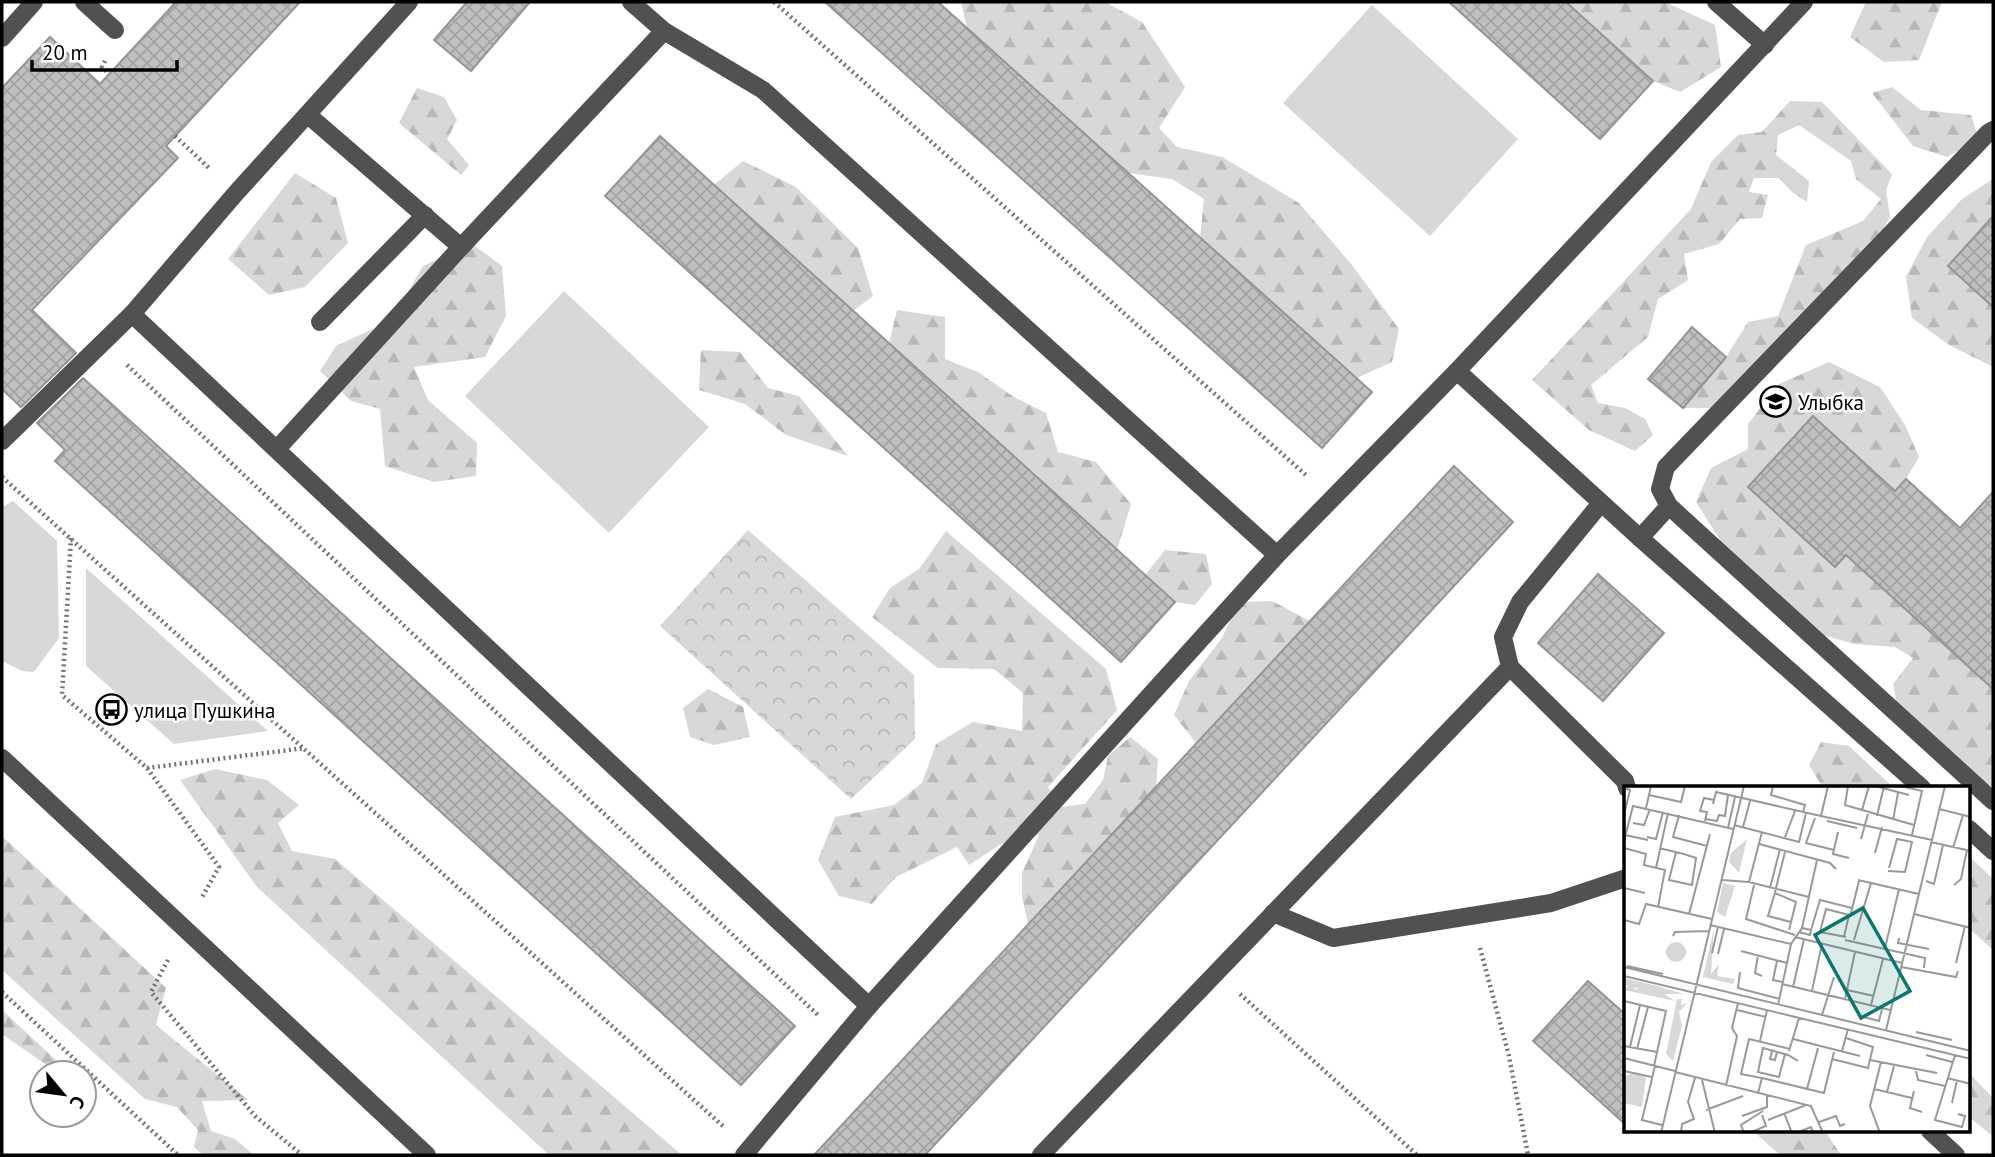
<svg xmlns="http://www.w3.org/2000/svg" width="1995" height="1157" font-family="'PT Sans',sans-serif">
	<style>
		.grass { fill: #d8d8d8 }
		.forest { fill: url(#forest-firs) }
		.park { fill: url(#park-crowns) }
		.building { fill: url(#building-cross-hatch); stroke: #959595; stroke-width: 2 }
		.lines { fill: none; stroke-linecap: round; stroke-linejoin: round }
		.path { stroke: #737373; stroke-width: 4.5; stroke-dasharray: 2 3.5; stroke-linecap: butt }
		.minor { stroke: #515151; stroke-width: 18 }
		.labels { text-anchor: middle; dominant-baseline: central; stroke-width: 5; stroke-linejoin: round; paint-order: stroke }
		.poi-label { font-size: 21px; fill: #000; stroke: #fff; text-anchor: start }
		.inset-road { fill: none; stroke: #999; stroke-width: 2 }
		.view { fill: #0f766e; fill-opacity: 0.15; stroke: #0f766e; stroke-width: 3.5 }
		.inset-edge { fill: none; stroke: #000; stroke-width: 3.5 }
	</style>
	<defs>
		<pattern id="forest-firs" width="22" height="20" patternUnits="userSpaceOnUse" patternTransform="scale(1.75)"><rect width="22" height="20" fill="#d8d8d8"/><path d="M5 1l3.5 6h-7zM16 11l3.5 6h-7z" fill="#b8b8b8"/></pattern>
		<pattern id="park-crowns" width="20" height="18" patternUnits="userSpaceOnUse" patternTransform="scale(1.75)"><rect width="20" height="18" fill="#d8d8d8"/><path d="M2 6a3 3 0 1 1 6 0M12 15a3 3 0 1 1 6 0" fill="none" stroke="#b8b8b8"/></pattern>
		<pattern id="building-cross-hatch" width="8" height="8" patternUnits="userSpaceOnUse" patternTransform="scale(1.75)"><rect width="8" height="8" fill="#c0c0c0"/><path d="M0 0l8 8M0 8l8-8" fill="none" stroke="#a3a3a3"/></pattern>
	</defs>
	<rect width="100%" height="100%" fill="#fff"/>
	<!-- grass -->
	<g class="grass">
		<path d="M1372,5L1518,139L1430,236L1283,103Z"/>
		<path d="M564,291L709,427L609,533L465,396Z"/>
		<path d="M13,501L57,541L59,638L34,672L22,671L2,661V507Z"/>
		<path d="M86,568L268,731L174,744L86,666Z"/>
	</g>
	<!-- forest -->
	<g class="forest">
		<path d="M961,2H1105L1142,22L1185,87L1159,128L1177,147L1222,157L1299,203L1352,265L1399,329L1392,362L1357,378L1200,238L1204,199L1172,179L1128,173L967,28Z"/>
		<path d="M1566,2H1665L1715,25L1721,67L1680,92L1653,81Z"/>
		<path d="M1866,2H1942L1919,60L1884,62L1850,37Z"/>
		<path d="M1892,87L1921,110L1971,115L1979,140L1947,157L1913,146L1872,93Z"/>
		<path d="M417,88L444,97L457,120L447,139L469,165L461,175L399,123Z"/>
		<path d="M1790,101L1822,102L1892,174L1886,190L1890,217L1880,235L1719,408H1683L1726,357L1748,322L1778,316L1806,245L1863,221L1881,199L1856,179L1851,161L1799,125L1778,135L1776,155L1809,181L1807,202L1792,192L1779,178H1754L1749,192L1768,195L1762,218L1740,219L1719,244L1684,254L1688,280L1658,299L1648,337L1591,385L1598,403L1625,408L1645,419L1653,435L1635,451L1589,430L1532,380L1691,209L1711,162L1738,135L1762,132Z"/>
		<path d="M743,161L796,187L858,248L873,296L853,311L714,185Z"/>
		<path d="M295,173L336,198L348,243L305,287L269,295L228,259Z"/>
		<path d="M1993,179V216L1948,266L1993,307V367L1949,345L1912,318L1906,277L1927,237L1962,199Z"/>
		<path d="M471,243L502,266L506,316L485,357L414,367L428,400L477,443L476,476L434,482L385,466L380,409L351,401L320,371L336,346L392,320L423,266Z"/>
		<path d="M897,310L945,317V359L978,372L1014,397L1046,413L1058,452L1096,462L1131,504L1117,550L889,344Z"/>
		<path d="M701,350L740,352L768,388L799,396L848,456L786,435L745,404L699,390Z"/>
		<path d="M1829,362L1880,387L1905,425L1919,457L1906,479L1895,491L1813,416L1748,487L1835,566L1846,555L1993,689V787L1968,775L1898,709L1893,684L1913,658L1895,647L1854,644L1823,635L1727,551L1696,502L1711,468L1748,449V424L1779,384Z"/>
		<path d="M946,531L1106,669L1117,710L1048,787L1061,807L1085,804L1103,780L1108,756L1130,737L1158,759L1156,787L1028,924L1022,897V873L1039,835L1001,844L969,865L957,847L896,877L872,904L839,896L818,860L835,817L894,805L922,783L936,744L973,722L1022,731L1023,693L994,669L938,668L872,617L890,588L919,569Z"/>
		<path d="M1165,550L1206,554L1212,584L1195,605L1175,602L1145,575Z"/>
		<path d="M1272,601L1310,621L1196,743L1174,715L1189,681L1222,638L1239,602Z"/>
		<path d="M708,689L743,707L750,737L714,745L690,737L683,708Z"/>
		<path d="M1821,742L1849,746L1894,788H1823L1809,765Z"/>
		<path d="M215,769L267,780L299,805L278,823L292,851L335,859L682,1155H549L257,887L180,780Z"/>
		<path d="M2,836L166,988L156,1025L248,1100L202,1101L211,1131L235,1139L254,1155H203L194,1147L198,1130L177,1107L145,1099L2,970Z"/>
		<path d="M1969,856L1993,879V950L1969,928Z"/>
		<path d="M2,1010L70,1073H58L2,1034Z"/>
		<path d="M1969,1073L1993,1098V1133L1990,1134L1969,1117Z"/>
		<path d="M1753,1131H1825L1841,1155H1780Z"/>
	</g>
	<!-- park -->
	<path class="park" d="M748,530L914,675L915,739L851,799L660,626Z"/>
	<!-- building -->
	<g class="building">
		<path d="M176,2H300L166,146L178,158L32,310L76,353L21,407L2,389V88L50,37L100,84Z"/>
		<path d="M467,2H530L471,71L434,40Z"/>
		<path d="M825,2H938L1372,392L1322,448Z"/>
		<path d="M1449,2H1566L1653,81L1600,139Z"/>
		<path d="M660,136L1175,602L1121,662L605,196Z"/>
		<path d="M1993,216V307L1948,266Z"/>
		<path d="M1692,327L1726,357L1683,408L1648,379Z"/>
		<path d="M83,378L795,1026L741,1085L55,461L65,450L37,423Z"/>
		<path d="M1813,416L1895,491L1906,479L1960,528L1993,492V689L1846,555L1835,567L1748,487Z"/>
		<path d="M1454,466L1513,522L1467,572L925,1155H814Z"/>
		<path d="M1598,574L1664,633L1603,701L1538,643Z"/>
		<path d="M1588,981L1626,1015V1125L1533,1041Z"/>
	</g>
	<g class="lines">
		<!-- path -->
		<g class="path">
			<path d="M774,2L1307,476"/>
			<path d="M105,61L102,67L109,74"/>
			<path d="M175,136L210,169"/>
			<path d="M127,365L819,1016"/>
			<path d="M2,477L724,1127"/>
			<path d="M71,538L62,695L147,768L219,867L201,899"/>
			<path d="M147,768L305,748"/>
			<path d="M1480,948L1509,1056L1528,1155"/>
			<path d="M168,960L151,992L255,1116L302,1155"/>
			<path d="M2,992L178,1155"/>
			<path d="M1240,994L1417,1155"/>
		</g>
		<!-- minor -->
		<g class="minor">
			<path d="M84,2L115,30"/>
			<path d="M631,2L664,31L763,90L1277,555"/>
			<path d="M1716,2L1765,45"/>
			<path d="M2,38L34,2"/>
			<path d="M308,115L461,247"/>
			<path d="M1993,130L1988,133L1666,467L1660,489L1669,506L1993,801"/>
			<path d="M132,314L869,1006"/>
			<path d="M320,322L425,215"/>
			<path d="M1457,371L1640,538L1922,788"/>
			<path d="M2,441L132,314L236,193L409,2"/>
			<path d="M277,449L461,247L664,31"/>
			<path d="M1640,538L1669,506"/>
			<path d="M1510,667L1625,781L1627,788"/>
			<path d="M2,758L427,1155"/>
			<path d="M1969,829L1993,851"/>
			<path d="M1273,913L1333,938L1551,903L1626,878"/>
			<path d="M1930,1131L1956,1155"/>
			<path d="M744,1155L869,1006L1277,555L1457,371L1804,2"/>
			<path d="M1041,1155L1510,667L1503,637L1520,602L1601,503"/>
		</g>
	</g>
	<!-- icons -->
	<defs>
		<symbol id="school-ring" viewBox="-11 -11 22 22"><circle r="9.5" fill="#fff" stroke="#000" stroke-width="1.5"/><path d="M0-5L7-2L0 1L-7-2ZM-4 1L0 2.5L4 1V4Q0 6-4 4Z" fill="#000"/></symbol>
		<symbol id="bus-ring" viewBox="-11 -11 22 22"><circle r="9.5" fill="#fff" stroke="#000" stroke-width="1.5"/><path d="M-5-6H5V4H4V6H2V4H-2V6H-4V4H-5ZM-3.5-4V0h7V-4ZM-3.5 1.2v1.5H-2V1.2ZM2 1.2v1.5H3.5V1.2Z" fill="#000"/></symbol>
	</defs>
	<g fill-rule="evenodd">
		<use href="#school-ring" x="1758" y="384" width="35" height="35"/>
		<use href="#bus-ring" x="94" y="692" width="35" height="35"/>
	</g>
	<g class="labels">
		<!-- poi labels -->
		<g class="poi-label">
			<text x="1798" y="402">Улыбка</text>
			<text x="134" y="710">улица Пушкина</text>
		</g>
	</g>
	<!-- overview -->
	<g transform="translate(1624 786)">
		<rect width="346" height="346" fill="#fff"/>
		<path d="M42 166a10 10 0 1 1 20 0a10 10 0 1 1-20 0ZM0,192L33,200L60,208H40L0,199Z" fill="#d8d8d8"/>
		<path d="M123,53L115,87L105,76L107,67ZM99,97L111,100L101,131L93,126ZM90,142L87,188L95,178L93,190L111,193L109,198L79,191ZM6,198L13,204L15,200L37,206L51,215L0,204ZM53,213H58L57,219L63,217L55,226L58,240L49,275L42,268Z" fill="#d8d8d8"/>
		<path d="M8,287L22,291L18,321L0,317V291Z" fill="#d8d8d8"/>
		<path class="inset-road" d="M149,0L147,9L181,19L179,26M224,0L221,19L290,39M251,0L285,9M276,0L298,5L288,49M0,2L6,4L0,29M25,9L57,16L61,0M89,18L92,6L197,30L204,0M22,22L27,0M315,23L347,31M238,24L245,0M55,29L49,51L83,60M197,30L308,54M253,30L260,0M191,32L182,57L210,64M81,33L93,35L95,29L101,30L104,9M269,34L274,7M81,35L83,26L76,25L80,12L90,14M203,35L233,42M9,37L20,39L26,23M110,39L175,56L182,27M119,41L126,15M104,42L111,11M214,46L209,68L225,72M1,49L24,54M23,51L32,53L39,26M161,51L171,25M237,53L244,28M0,55L9,20L109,43M307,56L347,65M135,58L206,77L212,83M0,62L22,68L20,79L41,84L34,121M329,62L339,29M37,63H39L60,68L72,72L68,99L45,94L52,66M251,67L258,41M32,82L44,27M264,85L281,86L288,56L273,53L265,82M98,94L125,96L185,111M234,94L295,108M302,95L310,98L319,59M125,96L138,46M130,99L122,133L171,149M330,99L337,93L343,64M0,102L21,107M146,102L156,63M151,106L161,66M65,128L86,48M290,128L347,142M226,131L235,95M0,134L15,138L22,118L88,133M86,139L167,158M165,144L172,116L151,107L144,130L167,136M187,144L196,114L228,122M175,146L186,149L187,144L178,142M49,150L51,146L85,145M171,151L278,177M220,151L225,129L202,123L196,146L222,151M275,152L274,157L305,163M221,154L301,172L300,182M230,154L247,97M261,162L275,103M117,165L163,177M88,167L94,141M94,168L100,143M134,169L131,187L138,190M153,175L149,194L158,196M332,177L341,140M3,180L39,188M0,181L347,265M277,181L332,191L334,185M116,186L114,202L156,213M0,190L347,273M158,198L266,224M169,201L180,153M223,204L250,210M188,205L198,157M221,213L231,166M0,215L42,225L30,280M154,219L167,158L178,142L193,74M247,219L259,173M113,224L142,231M198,229L210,191M236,230L255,235L258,223M262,244L321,0M292,246L328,254M169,253L236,270M136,255L143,224M0,260L33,266M6,261L16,219M13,263L24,221M148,265L146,273L151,274L153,266M165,265L175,232M218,265L224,243M161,268L155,291L134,286L139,262L164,269L174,275M302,269L328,276M331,269L311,334L338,341L341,330L334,328M0,272L51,285M208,273L244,282L249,261L222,252M246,274L313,287M31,280L18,334L38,339M0,285L28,291M292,285L294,294L321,300M51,286L187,320L199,347M138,292L200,307L210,266M323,292L347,298M78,294L91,347M102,300L113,250L108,242L114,217M183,303L194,262M250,303L288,312M290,305L286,322L298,326M263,306L270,280M134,307L138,292L117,288L125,253L166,263M328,317L333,294M82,324L119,310M160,327L168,347M118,330L143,321V309M144,334L182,319M195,336L212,330L216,340L221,338M37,347L120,0M57,347L58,338L70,333L64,316L71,292M120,347L117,339L139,325M125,347L142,340L138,329M172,347L187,341L189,347M256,347L246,320L257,276"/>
		<path class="view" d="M239,122L286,205L237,232L191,149Z"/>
		<rect width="346" height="346" class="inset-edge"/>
	</g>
	<!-- border -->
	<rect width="1995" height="1157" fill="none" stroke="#000000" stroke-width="7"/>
	<!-- north arrow -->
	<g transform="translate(63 1094) rotate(119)"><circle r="33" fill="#ffffff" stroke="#999999" stroke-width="2"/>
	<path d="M0-5L12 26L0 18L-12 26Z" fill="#000000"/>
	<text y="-10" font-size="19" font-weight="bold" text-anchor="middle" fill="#000000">С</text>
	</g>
	<!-- scale -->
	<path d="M32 60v10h145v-10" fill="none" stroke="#000000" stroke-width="3.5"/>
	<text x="42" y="60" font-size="21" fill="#000000" stroke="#ffffff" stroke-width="5" paint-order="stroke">20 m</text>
</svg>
